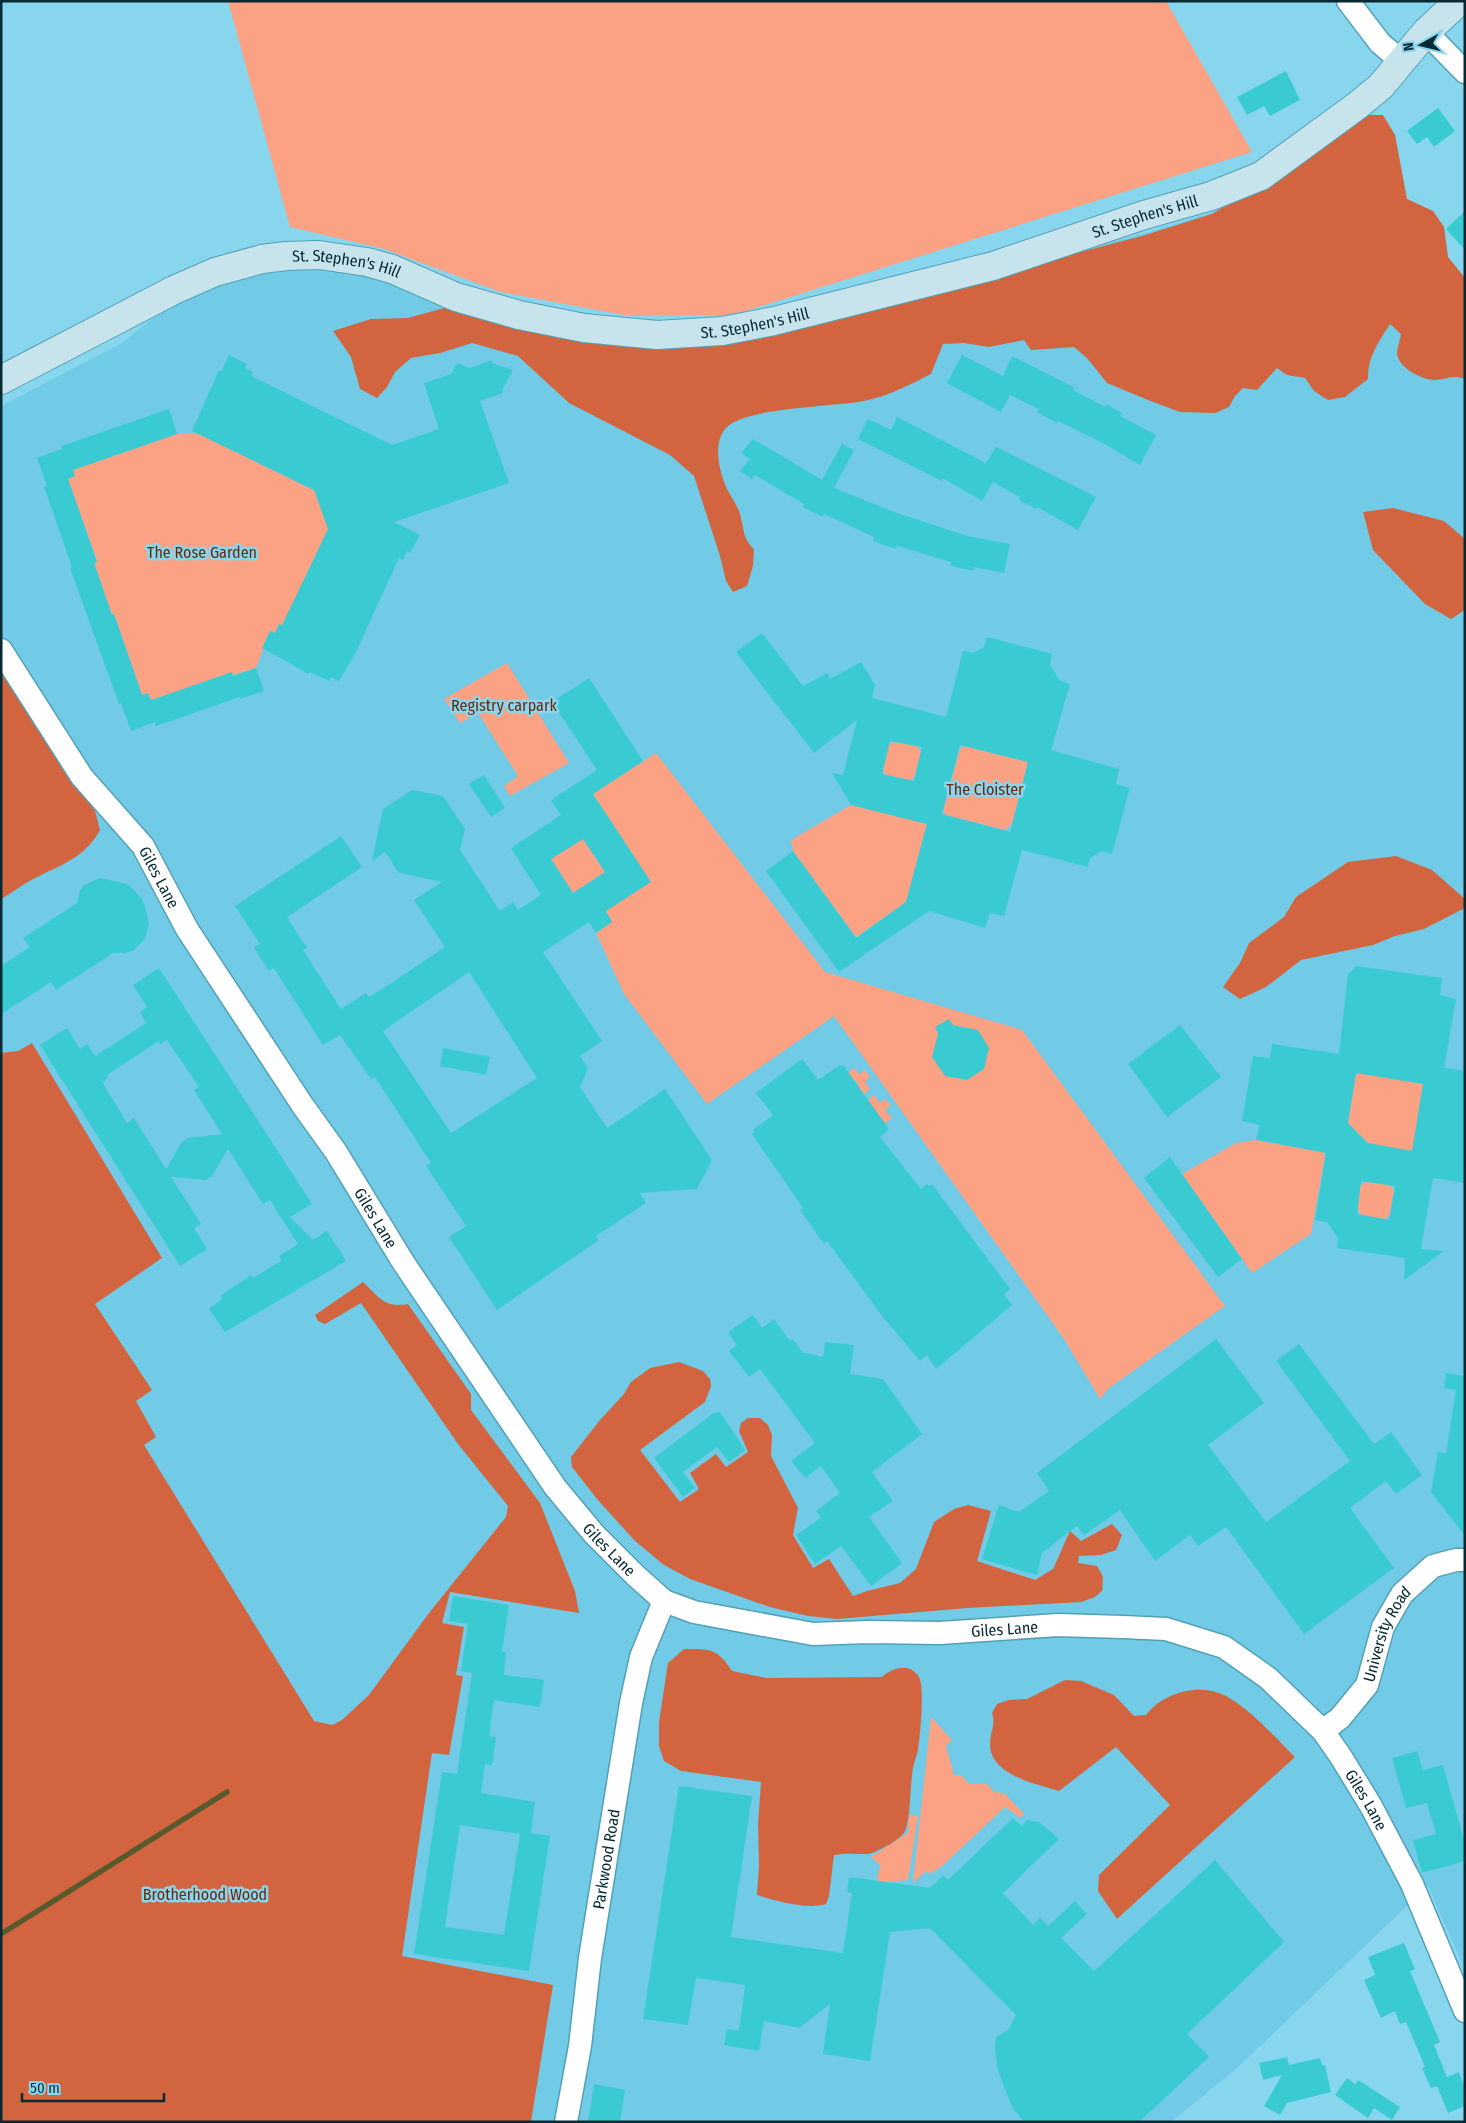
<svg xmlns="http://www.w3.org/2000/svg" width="1466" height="2123" font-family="'Fira Sans Condensed',sans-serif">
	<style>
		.built { fill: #71cbe6 }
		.green { fill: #fba284 }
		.forest { fill: #d2653f }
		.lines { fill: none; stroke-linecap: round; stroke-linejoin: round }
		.stream { stroke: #585a2d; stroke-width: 5.5 }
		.building { fill: #39cbd1; fill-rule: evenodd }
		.street-casing { stroke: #52a0b7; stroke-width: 25 }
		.secondary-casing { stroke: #52a0b7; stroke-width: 30 }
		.street { stroke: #fff; stroke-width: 22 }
		.secondary { stroke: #c7e4ec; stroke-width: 28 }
		.labels { text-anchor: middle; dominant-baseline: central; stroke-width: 5; stroke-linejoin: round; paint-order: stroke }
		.street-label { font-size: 16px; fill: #062932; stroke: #88d6ee }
		.park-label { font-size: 16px; fill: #6d270c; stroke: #88d6ee }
	</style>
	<rect width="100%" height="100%" fill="#88d6ee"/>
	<!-- built -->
	<path class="built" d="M1383,115L1395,135L1407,199L1433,211L1444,227L1448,257L1465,278V1970L1428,1886L1236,2069L1171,2122H288L1,1304V406L122,343L163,310L192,290L257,271L286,270L299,266L336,267L656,346L992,274L1142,234L1211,213L1262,183L1356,116Z"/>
	<!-- green -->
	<g class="green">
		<path d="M228,1H1166L1252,152L733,315L629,316L500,292L384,249L290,227Z"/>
		<path d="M196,433L212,438L211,440L219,444L224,435L227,448L235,452H243L242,455L250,459L254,450L258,463L265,467H274L273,470L311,489L316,480L345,531L291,630L279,624L275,633L270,631L256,668L151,700L148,693L142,695L114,614L112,615L94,563L97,561L68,479L75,476L73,470L177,434Z"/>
		<path d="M507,663L569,763L510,796L504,786L518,776L478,713L460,723L444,699Z"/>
		<path d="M894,742L917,746L921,752L914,778L910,780L886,775L883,770L889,745Z"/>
		<path d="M964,746L1028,762L1012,824L1005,830L946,815L943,811L960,749Z"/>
		<path d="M656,753L825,972L1022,1030L1225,1306L1109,1388L1100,1399L1064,1339L834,1016L707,1104L624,994L596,933L612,922L605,911L650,882L593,794Z"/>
		<path d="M851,805L927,824L906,902L856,937L793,851L791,840Z"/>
		<path d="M583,839L605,872L573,893L551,859Z"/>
		<path d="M854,1068L859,1074L865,1070L870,1077L865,1082L870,1089L862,1096L856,1088L859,1086L855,1080L852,1081L847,1074Z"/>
		<path d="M1359,1073L1421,1083L1423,1085L1413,1149L1409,1151L1350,1140L1346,1134L1356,1075Z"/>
		<path d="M874,1095L880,1103L885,1099L891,1105L885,1110L892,1118L883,1125L876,1115L878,1114L875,1109L873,1110L866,1102Z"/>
		<path d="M1256,1140L1323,1152L1325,1156L1311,1234L1252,1273L1182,1174L1236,1143Z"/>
		<path d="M1366,1182L1389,1185L1394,1190L1390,1214L1385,1219L1361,1215L1358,1209L1360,1186Z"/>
		<path d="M931,1717L952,1740L946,1746L954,1775L962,1776L969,1784H987L994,1792L1004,1793L1024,1814L1021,1818L1005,1807L941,1867L931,1873L925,1872L913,1883Z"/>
		<path d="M909,1815L918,1816L908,1880L884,1882L877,1880L880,1865L871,1857L908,1833Z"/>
	</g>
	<!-- forest -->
	<g class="forest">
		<path d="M1361,115H1383L1395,135L1407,199L1433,211L1444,227L1448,257L1465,278V379C1451,374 1447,380 1434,380C1421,379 1400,369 1397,354C1397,349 1400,340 1401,334L1390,324C1379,341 1367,358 1368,379L1345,397L1328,400L1314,391L1305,378L1287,375L1277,368L1257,390L1243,388L1235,396L1229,407L1215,413L1180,412L1148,400L1107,383L1087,358L1074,347L1031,350L1024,340L989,347L964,343L943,344L931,374C909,385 889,396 864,401C834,407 742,407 725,429C712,445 720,475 728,491C732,498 736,504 739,511C744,525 742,539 754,549L753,566L747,586L733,592L726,581L720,556L694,476L670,455L569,403L518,356L472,343L440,353L411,358L395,372L387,387L377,398L360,389L351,357L333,331L371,319L408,318L448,307L580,340L992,275L1142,236L1212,214L1262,184Z"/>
		<path d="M1393,508L1444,521L1465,539V610L1451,619L1425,604L1373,550L1363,512Z"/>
		<path d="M1,673L95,811L100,830C84,860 56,866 28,882C19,887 10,894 1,899Z"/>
		<path d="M1396,856L1432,870L1465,899V908L1424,929L1395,936L1373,945L1301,960L1266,987L1240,999L1223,987L1240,963L1249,943L1284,917L1296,897L1348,862Z"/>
		<path d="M32,1043L162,1258L95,1304L152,1390L136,1401L156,1437L144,1445L314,1721L332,1725L342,1720L369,1695L429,1613L506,1517L508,1506L458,1444L361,1303L325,1324L318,1321L315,1315L363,1282C380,1298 384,1308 408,1304L471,1394V1410L540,1503L575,1591L579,1613L450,1592L442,1623L464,1627L456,1675L463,1676L449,1755L432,1753L402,1956L553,1985L531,2122H1V1053L18,1051Z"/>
		<path d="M679,1362L703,1371L710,1379L711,1386L705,1402L640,1450L680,1502L699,1489L690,1473L716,1454L726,1467L748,1452L739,1431L741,1423L748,1418H760L768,1425L772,1435L771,1456L798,1508L793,1535L813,1568L829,1559L853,1596L867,1591L900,1583L916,1569L934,1522L954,1509L968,1505L991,1511L977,1561L1035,1580L1053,1569L1070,1531L1081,1541L1112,1524L1122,1535L1116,1550L1101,1555L1079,1556L1078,1563L1097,1566L1103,1577L1102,1591L1095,1597L1081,1602L968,1608L837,1619L808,1616L770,1607L690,1579L664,1565L635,1541L597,1499L572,1467L571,1457L600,1420L624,1394L631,1382L650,1368Z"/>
		<path d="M684,1649C710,1649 717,1648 732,1671L767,1678L882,1677C893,1668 909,1662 919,1677C925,1688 920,1736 918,1750C917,1756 914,1762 913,1768C910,1782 911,1823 904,1833C899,1840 876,1853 868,1854C856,1854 845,1853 834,1855L829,1896L826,1904C807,1910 775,1901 757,1895L759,1865L758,1824L761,1782L681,1771L664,1761L659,1746V1722L668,1663Z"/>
		<path d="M1065,1680L1081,1681L1114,1695L1134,1716L1146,1715C1163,1693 1199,1682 1226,1696C1250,1709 1275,1737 1295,1757L1117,1919L1098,1891L1099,1875L1170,1805L1116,1747L1059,1791C1036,1784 990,1775 990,1744C990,1732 996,1725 992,1713L997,1704L1009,1700L1027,1699Z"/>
	</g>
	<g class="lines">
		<!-- stream -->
		<path class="stream" d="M1,1934L227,1792"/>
	</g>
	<!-- building -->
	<g class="building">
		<path d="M1286,71L1300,100L1270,116L1264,106L1247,115L1237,97Z"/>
		<path d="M1438,108L1455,131L1434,147L1427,137L1417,144L1407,131Z"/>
		<path d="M1465,211V250L1446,229Z"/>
		<path d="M229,355L247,364L245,368L253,372L251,376L392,445L439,429L424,383L451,374L457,363L470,368L491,360L492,363L513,370L502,390L503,393L480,401L509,483L394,522L420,535L410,553L407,551L403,560L399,558L356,652L339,681L331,677L329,681L309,672V674L262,648L270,631L275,633L279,624L282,625L328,529L314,490L192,431L219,370L221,372Z"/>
		<path d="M962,355L1003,376L1012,356L1075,388L1073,390L1105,407L1106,404L1122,413L1120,416L1156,435L1140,465L1103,443L1058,421L1057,423L1037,412L1039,409L1010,395L1001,412L947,383Z"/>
		<path d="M169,409L177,434L73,470L75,476L68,479L97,562L94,563L112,615L114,614L142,695L148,693L151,700L232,672L233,676L256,668L264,691L240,699V697L156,726L155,722L131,731L121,703L119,704L70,568L72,567L44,487L47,486L37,458L62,449L61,446Z"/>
		<path d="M897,417L986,463L996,447L1096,497L1078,530L1037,507L1036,509L1019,500L1020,497L993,482L982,501L943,478L942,481L858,439L868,419L891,430Z"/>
		<path d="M753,439L822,480L842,444L854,450L834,488L894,512L967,536L1010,544L1004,573L974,567L973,571L951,566V562L897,546L896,549L873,541L874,537L824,514L823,517L803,507L804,504L755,475L752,479L740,471L750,459L741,453Z"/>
		<path d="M762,633L803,686L827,673L830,679L861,662L875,685L872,698L946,717L963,651L973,653L984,647L987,637L1052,654L1050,664L1059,680L1070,684L1051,750L1119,769L1116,784L1130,788L1112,854L1102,851L1090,858L1088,867L1022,850L1004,916L990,913L985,928L929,911L839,972L766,871L793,851L856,938L906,902L927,824L851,805L832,773L843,775L857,720L814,753L736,652ZM890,741L922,747L914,781L882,774ZM960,745L1028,762L1010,832L942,814Z"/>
		<path d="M589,678L643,761L593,794L651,882L606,911L612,922L596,933L589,922L543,952L602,1041L580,1056L588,1068L580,1087L607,1128L665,1089L712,1160L697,1189L640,1193L646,1203L596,1236L599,1240L497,1310L449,1237L466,1226L426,1166L431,1163L375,1077L371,1079L340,1035L323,1045L274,968L269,971L254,947L260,944L235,906L341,836L362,867L287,917L307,948L303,950L341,1009L366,993L369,997L390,984L445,947L414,900L442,882L399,873L385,852L372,861L383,809L412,790L443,796L465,829L460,850L470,865L500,911L513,902L518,910L541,895L511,848L561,815L551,800L597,770L552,702ZM583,839L605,872L573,893L551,859ZM469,972L537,1078L451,1133L383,1031Z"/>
		<path d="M484,775L505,808L491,817L469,784Z"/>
		<path d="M100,878L123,883L130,886L141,898L145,906L149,923L145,939L133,951L124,953H113L56,990L51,982L1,1014V966L30,947L23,938L77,903L80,890L84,885Z"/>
		<path d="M1357,966L1442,978L1440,995L1456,999L1444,1068L1465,1071V1183L1433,1178L1421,1249L1444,1251L1404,1280L1405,1258L1337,1248L1338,1238L1327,1222L1315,1220L1326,1153L1256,1140L1260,1125L1242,1121L1253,1056L1270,1058L1272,1044L1339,1054L1348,974ZM1356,1073L1423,1084L1412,1151L1368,1143L1348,1123ZM1361,1181L1395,1186L1389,1220L1357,1214Z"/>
		<path d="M159,968L312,1204L290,1217L313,1240L327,1231L346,1261L225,1332L209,1309L223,1298L220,1296L251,1275L253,1278L281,1261L279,1256L298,1244L270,1200L263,1204L228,1149L212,1176L205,1180L171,1177L201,1224L194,1228L207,1249L180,1266L40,1045L67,1028L80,1049L87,1044L95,1056L146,1023L140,1012L147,1007L133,985ZM167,1040L199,1087L194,1090L222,1134L188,1138L182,1142L166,1169L134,1118L127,1123L102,1082L108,1078L107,1075L159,1041L160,1044Z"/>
		<path d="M949,1019L953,1025L978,1030L989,1048L984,1069L967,1080L945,1076L932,1057L938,1034L935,1027Z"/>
		<path d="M1180,1025L1221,1077L1167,1117L1128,1064Z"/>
		<path d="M443,1048L490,1057L486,1075L440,1066Z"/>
		<path d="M802,1059L818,1080L840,1065L841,1066L843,1065L889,1129L880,1137L921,1189L927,1184L929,1186L932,1184L1010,1289L1004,1294L1012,1305L936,1369L927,1355L920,1361L883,1317L827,1241L824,1244L800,1210L803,1208L752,1134L755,1132L753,1130L773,1115L756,1093Z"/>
		<path d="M1170,1157L1242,1259L1218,1277L1144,1178Z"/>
		<path d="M753,1315L762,1328L774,1319L790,1341L793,1339L802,1352L823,1357L825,1342L854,1345L850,1374L883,1379L922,1434L872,1472L893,1501L869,1517L902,1563L871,1586L841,1546L815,1564L796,1535L821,1518L816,1511L840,1493L821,1466L805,1478L791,1461L815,1443L760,1369L749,1377L729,1351L737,1345L728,1332Z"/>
		<path d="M1216,1339L1264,1403L1208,1445L1266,1522L1350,1461L1276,1361L1299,1344L1374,1444L1391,1432L1422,1475L1396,1494L1386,1481L1350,1508L1394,1568L1304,1634L1226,1527L1198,1546L1190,1535L1155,1561L1120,1510L1084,1535L1077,1526L1042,1553L1037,1575L982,1559L999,1505L1019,1512L1049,1491L1037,1473Z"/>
		<path d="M1446,1373L1465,1376V1536L1431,1492L1438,1452L1446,1453L1456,1390L1444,1388Z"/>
		<path d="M720,1412L745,1450L729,1462L717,1447L683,1472L695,1488L683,1497L654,1458L714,1413Z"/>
		<path d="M453,1596L509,1605L502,1652H506L504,1675L544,1680L540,1707L494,1700L489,1736L496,1737L492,1765L485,1764L481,1793L535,1802L531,1833L550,1836L529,1971L414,1954L442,1772L457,1774L472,1673L461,1671L468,1624L449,1621ZM460,1825L520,1834L504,1935L445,1927Z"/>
		<path d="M1417,1751L1423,1770L1443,1765L1465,1844V1861L1422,1873L1413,1840L1436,1834L1427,1803L1406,1808L1392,1758Z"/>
		<path d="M679,1786L752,1796L731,1937L843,1953L852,1893L847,1892L849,1877L930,1888L943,1875L948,1880L1013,1818L1022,1826L1027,1820L1039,1822L1059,1839L1003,1893L1033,1925L1040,1918L1048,1926L1075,1901L1087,1914L1061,1938L1094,1971L1215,1860L1284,1942L1187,2034L1209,2057L1139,2122H1024L1014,2110L1004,2087L997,2067L995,2047L996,2037L1008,2030L1016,2015L930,1928L890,1932L870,2061L823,2054L830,2004L799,2028L764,2021L759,2051L724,2045L727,2029L739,2031L745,1985L696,1978L688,2025L643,2019Z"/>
		<path d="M1404,1943L1415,1969L1410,1971L1440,2042L1434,2045L1447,2077L1459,2072L1465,2088V2106L1448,2113L1437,2086L1431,2088L1422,2068L1425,2067L1406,2022L1400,2024L1395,2011L1381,2018L1364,1980L1375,1975L1368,1957Z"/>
		<path d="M1287,2057L1289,2065L1320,2058L1322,2065H1325L1331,2092L1287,2103L1280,2115L1264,2106L1282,2075L1263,2080L1259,2063Z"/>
		<path d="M1347,2078L1355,2084L1358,2080L1400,2107L1392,2120L1374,2108L1368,2118L1335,2095Z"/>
		<path d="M594,2084L625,2090L620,2122H588Z"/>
	</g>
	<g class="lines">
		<defs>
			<g id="street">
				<path d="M1348,1L1380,43L1401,61"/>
				<path d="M1426,32L1465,72"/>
				<path id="s1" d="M1,650L82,777L143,846L187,929L303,1106L336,1152L403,1262L555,1487L594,1534L635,1575L664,1601L694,1612L813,1634L868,1632L940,1633L1058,1625L1123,1627L1166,1629L1224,1647L1268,1678L1323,1731L1341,1757L1371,1806L1412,1884L1465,2011"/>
				<path id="s2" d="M1323,1731L1340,1718L1367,1685L1383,1627L1402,1594L1433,1566L1456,1560H1465"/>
				<path id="s3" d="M566,2122L580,2046L590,1958L631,1703L641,1657L664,1601"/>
			</g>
			<g id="secondary">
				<path id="s4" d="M1,380L174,290L215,272L262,259L286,256L319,255L367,262L392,269L456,297L519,315L584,328L657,335L722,331L774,321L993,266L1144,215L1211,196L1261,176L1358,105L1381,86L1426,32L1459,1"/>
			</g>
		</defs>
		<!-- street casing -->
		<use href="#street" class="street-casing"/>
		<!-- secondary casing -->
		<use href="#secondary" class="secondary-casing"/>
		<!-- street -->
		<use href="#street" class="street"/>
		<!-- secondary -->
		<use href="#secondary" class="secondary"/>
	</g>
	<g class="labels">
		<!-- street labels -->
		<g class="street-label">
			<text stroke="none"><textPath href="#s4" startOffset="1199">St. Stephen's Hill</textPath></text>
			<text stroke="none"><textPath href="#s4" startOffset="374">St. Stephen's Hill</textPath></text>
			<text stroke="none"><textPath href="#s4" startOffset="794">St. Stephen's Hill</textPath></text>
			<text stroke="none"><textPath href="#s1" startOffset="278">Giles Lane</textPath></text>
			<text stroke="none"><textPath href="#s1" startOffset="682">Giles Lane</textPath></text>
			<text stroke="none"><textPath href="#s1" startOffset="1088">Giles Lane</textPath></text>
			<text stroke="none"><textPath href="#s1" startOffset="1508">Giles Lane</textPath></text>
			<text stroke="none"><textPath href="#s2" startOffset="119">University Road</textPath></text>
			<text stroke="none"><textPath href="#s1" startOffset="1942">Giles Lane</textPath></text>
			<text stroke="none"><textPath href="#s3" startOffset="266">Parkwood Road</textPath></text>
		</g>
		<!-- park labels -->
		<g class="park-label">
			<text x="202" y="552">The Rose Garden</text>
			<text x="504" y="705">Registry carpark</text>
			<text x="985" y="789">The Cloister</text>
			<text x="205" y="1894">Brotherhood Wood</text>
		</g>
	</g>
	<!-- border -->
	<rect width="1466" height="2123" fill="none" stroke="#062932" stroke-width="5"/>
	<!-- north arrow -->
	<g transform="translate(1421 45) rotate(262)" stroke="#88d6ee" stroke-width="4" paint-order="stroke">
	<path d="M0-4L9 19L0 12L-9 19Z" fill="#062932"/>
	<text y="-8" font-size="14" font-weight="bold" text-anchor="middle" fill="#062932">N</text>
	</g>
	<!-- scale -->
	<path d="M22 2093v8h142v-8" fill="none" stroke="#062932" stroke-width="2.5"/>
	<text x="30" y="2093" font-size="15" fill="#062932" stroke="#88d6ee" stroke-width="4" paint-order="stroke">50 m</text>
</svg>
